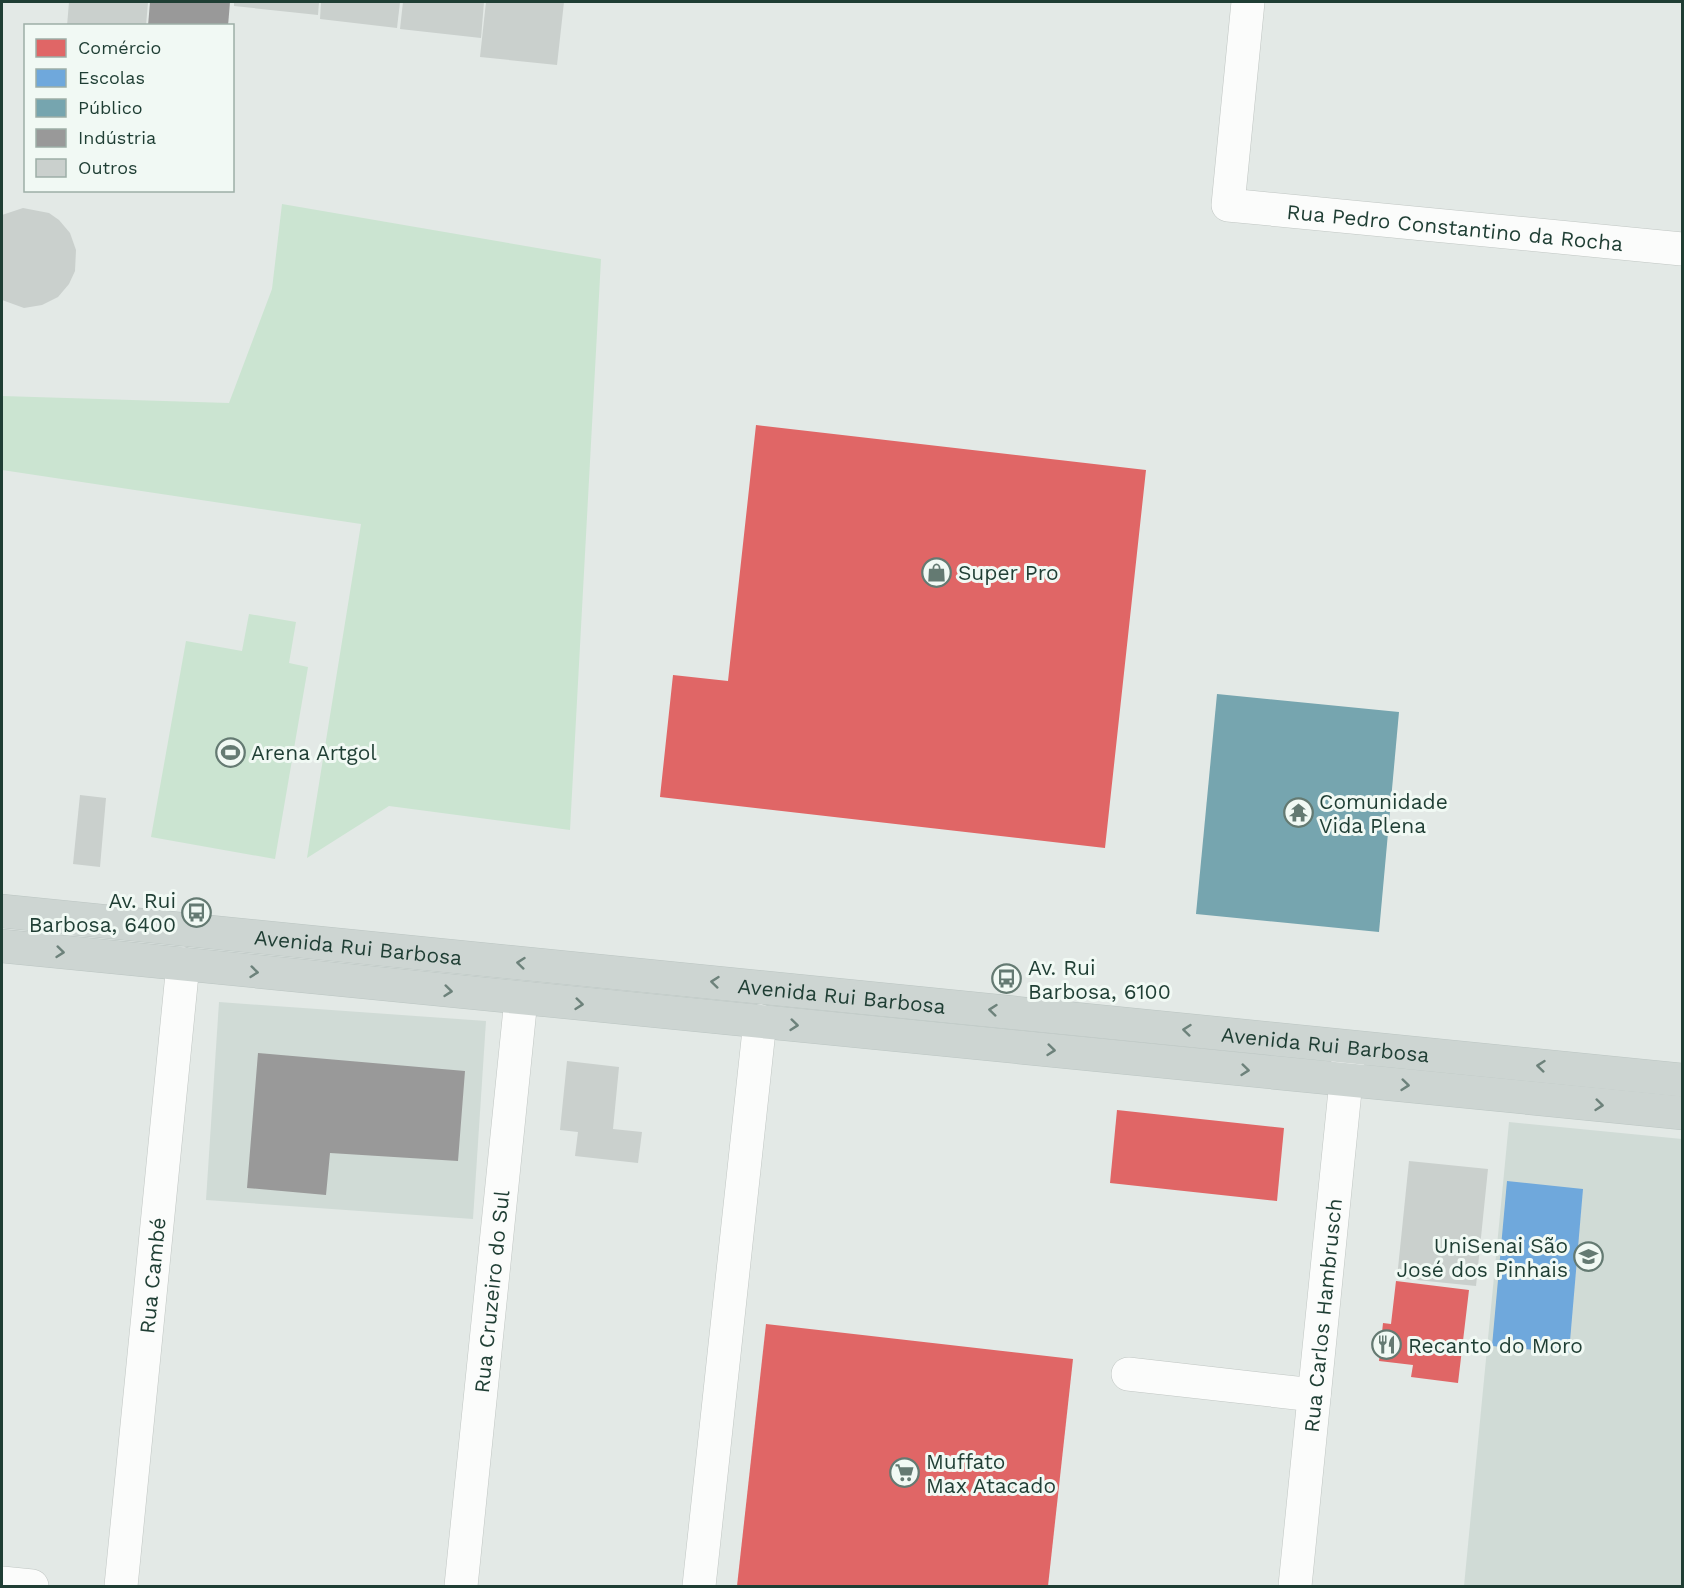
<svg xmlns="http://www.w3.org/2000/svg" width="1684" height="1588" font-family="'Work Sans',sans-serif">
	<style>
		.built { fill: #d0dbd6 }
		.green { fill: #cbe4d1 }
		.shops { fill: #e06666 }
		.schools { fill: #6fa8dc }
		.public { fill: #76a5af }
		.industry { fill: #999 }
		.building { fill: #cad0cd }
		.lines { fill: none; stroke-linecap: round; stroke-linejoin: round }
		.minor-casing { stroke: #c0c6c3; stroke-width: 34 }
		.major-casing { stroke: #bbc5c2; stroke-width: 34 }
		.minor { stroke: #fbfcfb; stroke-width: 33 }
		.major { stroke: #cdd5d2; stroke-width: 33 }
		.oneway { stroke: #6d827b }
		.labels { text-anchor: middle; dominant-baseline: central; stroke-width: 6; stroke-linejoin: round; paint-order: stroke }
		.street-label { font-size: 21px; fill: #1f3e34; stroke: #f1f9f4 }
		.poi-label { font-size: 21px; fill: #1f3e34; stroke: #f1f9f4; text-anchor: start }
	</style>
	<rect width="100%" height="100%" fill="#e3e9e6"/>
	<!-- built -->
	<g class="built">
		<path d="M219,1002L486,1021L473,1219L206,1200Z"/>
		<path d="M1509,1122L1682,1139V1586H1464Z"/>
	</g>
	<!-- green -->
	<g class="green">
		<path d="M282,204L601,259L570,830L389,806L307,858L361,524L2,470V396L229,403L272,289Z"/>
		<path d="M249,614L296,622L289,663L308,667L275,859L151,837L186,641L242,651Z"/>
	</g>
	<!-- shops -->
	<g class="shops">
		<path d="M756,425L1146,470L1105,848L660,797L673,675L728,681Z"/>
		<path d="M1117,1110L1284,1128L1277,1201L1110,1183Z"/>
		<path d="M1396,1281L1469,1290L1458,1383L1411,1377L1413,1365L1379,1361L1383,1323L1391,1324Z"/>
		<path d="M766,1324L1073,1359L1048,1586H737Z"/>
	</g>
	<!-- schools -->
	<path class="schools" d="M1507,1181L1583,1189L1569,1353L1492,1346Z"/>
	<!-- public -->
	<path class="public" d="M1217,694L1399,712L1379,932L1196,914Z"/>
	<!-- industry -->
	<g class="industry">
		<path d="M150,2H230L228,26H148Z"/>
		<path d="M258,1053L465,1071L458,1161L330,1153L326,1195L247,1188Z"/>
	</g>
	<!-- building -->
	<g class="building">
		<path d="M69,2H148L146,26H67Z"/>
		<path d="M234,2H319L318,15L234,6Z"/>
		<path d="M321,2H400L397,28L320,19Z"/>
		<path d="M403,2H484L481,38L400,29Z"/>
		<path d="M486,2H564L557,65L480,57Z"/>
		<path d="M23,208L49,213L59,220L70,233L76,250L75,271L69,284L58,297L42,305L24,308L2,300V215Z"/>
		<path d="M80,795L106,798L100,867L73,864Z"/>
		<path d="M567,1061L619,1067L613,1129L642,1132L638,1163L575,1156L578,1132L560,1130Z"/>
		<path d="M1409,1161L1488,1169L1476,1286L1397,1278Z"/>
	</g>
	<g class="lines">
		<defs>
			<g id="minor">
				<path id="s1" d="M1248,2L1228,205L1682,249"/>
				<path d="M1128,1374L1314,1395"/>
				<path d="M2,1583L32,1586"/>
				<path id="s2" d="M121,1586L183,964"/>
				<path id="s3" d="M461,1586L521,999"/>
				<path d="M699,1586L760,1021"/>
				<path id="s4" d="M1295,1586L1349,1051"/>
			</g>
			<g id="major">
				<path id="s5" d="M2,911L1682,1080"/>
				<path d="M2,946L1682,1113"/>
			</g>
		</defs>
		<!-- minor casing -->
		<use href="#minor" class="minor-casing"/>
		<!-- major casing -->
		<use href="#major" class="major-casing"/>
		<!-- minor -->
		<use href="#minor" class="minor"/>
		<!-- major -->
		<use href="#major" class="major"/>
	</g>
	<!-- one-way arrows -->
	<defs><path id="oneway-chevron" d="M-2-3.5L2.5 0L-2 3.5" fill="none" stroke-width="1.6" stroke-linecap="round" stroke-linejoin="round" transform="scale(1.5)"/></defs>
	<g class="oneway">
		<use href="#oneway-chevron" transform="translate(60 952) rotate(6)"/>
		<use href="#oneway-chevron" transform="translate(521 963) rotate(-174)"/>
		<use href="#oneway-chevron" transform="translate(254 972) rotate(6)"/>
		<use href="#oneway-chevron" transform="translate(715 982) rotate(-174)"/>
		<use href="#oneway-chevron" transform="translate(448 991) rotate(6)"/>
		<use href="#oneway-chevron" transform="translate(579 1004) rotate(6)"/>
		<use href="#oneway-chevron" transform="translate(993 1010) rotate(-174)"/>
		<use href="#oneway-chevron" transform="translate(794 1025) rotate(6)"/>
		<use href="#oneway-chevron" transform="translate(1187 1030) rotate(-174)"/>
		<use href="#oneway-chevron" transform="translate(1051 1050) rotate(6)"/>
		<use href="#oneway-chevron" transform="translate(1541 1066) rotate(-174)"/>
		<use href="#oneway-chevron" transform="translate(1245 1070) rotate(6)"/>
		<use href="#oneway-chevron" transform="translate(1405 1085) rotate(6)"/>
		<use href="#oneway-chevron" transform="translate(1599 1105) rotate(6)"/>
	</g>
	<!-- icons -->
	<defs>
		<symbol id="shop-ring" viewBox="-11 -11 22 22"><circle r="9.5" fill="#f1f9f4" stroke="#647a72" stroke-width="1.5"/><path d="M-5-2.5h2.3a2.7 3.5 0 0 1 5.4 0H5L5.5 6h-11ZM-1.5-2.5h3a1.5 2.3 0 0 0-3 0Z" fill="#647a72"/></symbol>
		<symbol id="stadium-ring" viewBox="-11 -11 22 22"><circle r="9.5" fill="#f1f9f4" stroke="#647a72" stroke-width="1.5"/><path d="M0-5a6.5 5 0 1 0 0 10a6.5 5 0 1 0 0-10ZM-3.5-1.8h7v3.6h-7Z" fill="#647a72"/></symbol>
		<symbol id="temple-ring" viewBox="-11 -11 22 22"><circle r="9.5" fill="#f1f9f4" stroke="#647a72" stroke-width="1.5"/><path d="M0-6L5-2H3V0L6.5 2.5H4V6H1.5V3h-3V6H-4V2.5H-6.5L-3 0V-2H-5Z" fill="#647a72"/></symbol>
		<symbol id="bus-ring" viewBox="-11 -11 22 22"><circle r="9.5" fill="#f1f9f4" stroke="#647a72" stroke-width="1.5"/><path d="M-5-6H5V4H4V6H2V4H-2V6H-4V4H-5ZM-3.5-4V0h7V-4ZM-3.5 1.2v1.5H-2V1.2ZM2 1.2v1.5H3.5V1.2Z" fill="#647a72"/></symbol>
		<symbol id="university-ring" viewBox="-11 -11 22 22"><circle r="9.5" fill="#f1f9f4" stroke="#647a72" stroke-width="1.5"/><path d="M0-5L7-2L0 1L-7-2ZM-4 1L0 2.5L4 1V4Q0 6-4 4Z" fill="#647a72"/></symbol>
		<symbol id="restaurant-ring" viewBox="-11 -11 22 22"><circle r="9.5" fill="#f1f9f4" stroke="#647a72" stroke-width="1.5"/><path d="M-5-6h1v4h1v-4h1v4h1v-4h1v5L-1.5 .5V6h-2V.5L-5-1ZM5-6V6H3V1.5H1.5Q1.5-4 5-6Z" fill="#647a72"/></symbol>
		<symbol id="supermarket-ring" viewBox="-11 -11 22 22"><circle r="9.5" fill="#f1f9f4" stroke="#647a72" stroke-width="1.5"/><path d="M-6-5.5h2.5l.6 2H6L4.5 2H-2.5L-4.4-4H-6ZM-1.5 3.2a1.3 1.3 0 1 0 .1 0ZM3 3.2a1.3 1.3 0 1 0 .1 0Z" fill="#647a72"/></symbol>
	</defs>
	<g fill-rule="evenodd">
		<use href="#shop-ring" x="920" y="556" width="33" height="33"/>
		<use href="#stadium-ring" x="214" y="736" width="33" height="33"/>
		<use href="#temple-ring" x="1282" y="796" width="33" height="33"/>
		<use href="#bus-ring" x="180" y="896" width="33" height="33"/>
		<use href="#bus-ring" x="990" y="962" width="33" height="33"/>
		<use href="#university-ring" x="1572" y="1240" width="33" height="33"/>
		<use href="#restaurant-ring" x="1370" y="1328" width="33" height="33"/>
		<use href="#supermarket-ring" x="888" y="1456" width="33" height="33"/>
	</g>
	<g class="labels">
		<!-- street labels -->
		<g class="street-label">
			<text stroke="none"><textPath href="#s1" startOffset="432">Rua Pedro Constantino da Rocha</textPath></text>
			<text stroke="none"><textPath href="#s5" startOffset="358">Avenida Rui Barbosa</textPath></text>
			<text stroke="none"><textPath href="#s5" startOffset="844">Avenida Rui Barbosa</textPath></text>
			<text stroke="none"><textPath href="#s5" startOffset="1330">Avenida Rui Barbosa</textPath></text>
			<text stroke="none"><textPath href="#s2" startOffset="312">Rua Cambé</textPath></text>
			<text stroke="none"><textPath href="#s3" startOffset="296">Rua Cruzeiro do Sul</textPath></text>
			<text stroke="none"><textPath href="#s4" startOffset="272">Rua Carlos Hambrusch</textPath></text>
		</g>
		<!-- poi labels -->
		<g class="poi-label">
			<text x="958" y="572">Super Pro</text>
			<text x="251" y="752">Arena Artgol</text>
			<text x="1319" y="801">Comunidade<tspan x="1319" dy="24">Vida Plena</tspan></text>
			<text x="176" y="900" text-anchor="end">Av. Rui<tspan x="176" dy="24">Barbosa, 6400</tspan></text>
			<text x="1028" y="967">Av. Rui<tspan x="1028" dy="24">Barbosa, 6100</tspan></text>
			<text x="1568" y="1245" text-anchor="end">UniSenai São<tspan x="1568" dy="24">José dos Pinhais</tspan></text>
			<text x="1408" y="1345">Recanto do Moro</text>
			<text x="926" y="1461">Muffato<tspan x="926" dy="24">Max Atacado</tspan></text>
		</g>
	</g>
	<!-- border -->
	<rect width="1684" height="1588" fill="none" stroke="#1f3e34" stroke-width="6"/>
	<!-- legend -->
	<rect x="24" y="24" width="210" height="168" fill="#f1f9f4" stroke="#9daea7" stroke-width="1.5"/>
	<rect x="36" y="39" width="30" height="18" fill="#e06666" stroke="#9daea7" stroke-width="1.5"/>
	<text x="78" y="54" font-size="18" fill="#1f3e34">Comércio</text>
	<rect x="36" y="69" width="30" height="18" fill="#6fa8dc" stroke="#9daea7" stroke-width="1.5"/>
	<text x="78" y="84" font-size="18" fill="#1f3e34">Escolas</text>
	<rect x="36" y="99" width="30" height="18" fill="#76a5af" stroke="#9daea7" stroke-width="1.5"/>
	<text x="78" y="114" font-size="18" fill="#1f3e34">Público</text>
	<rect x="36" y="129" width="30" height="18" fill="#999999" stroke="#9daea7" stroke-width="1.5"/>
	<text x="78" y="144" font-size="18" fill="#1f3e34">Indústria</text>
	<rect x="36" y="159" width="30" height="18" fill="#cad0cd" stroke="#9daea7" stroke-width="1.5"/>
	<text x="78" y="174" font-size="18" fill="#1f3e34">Outros</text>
</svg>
